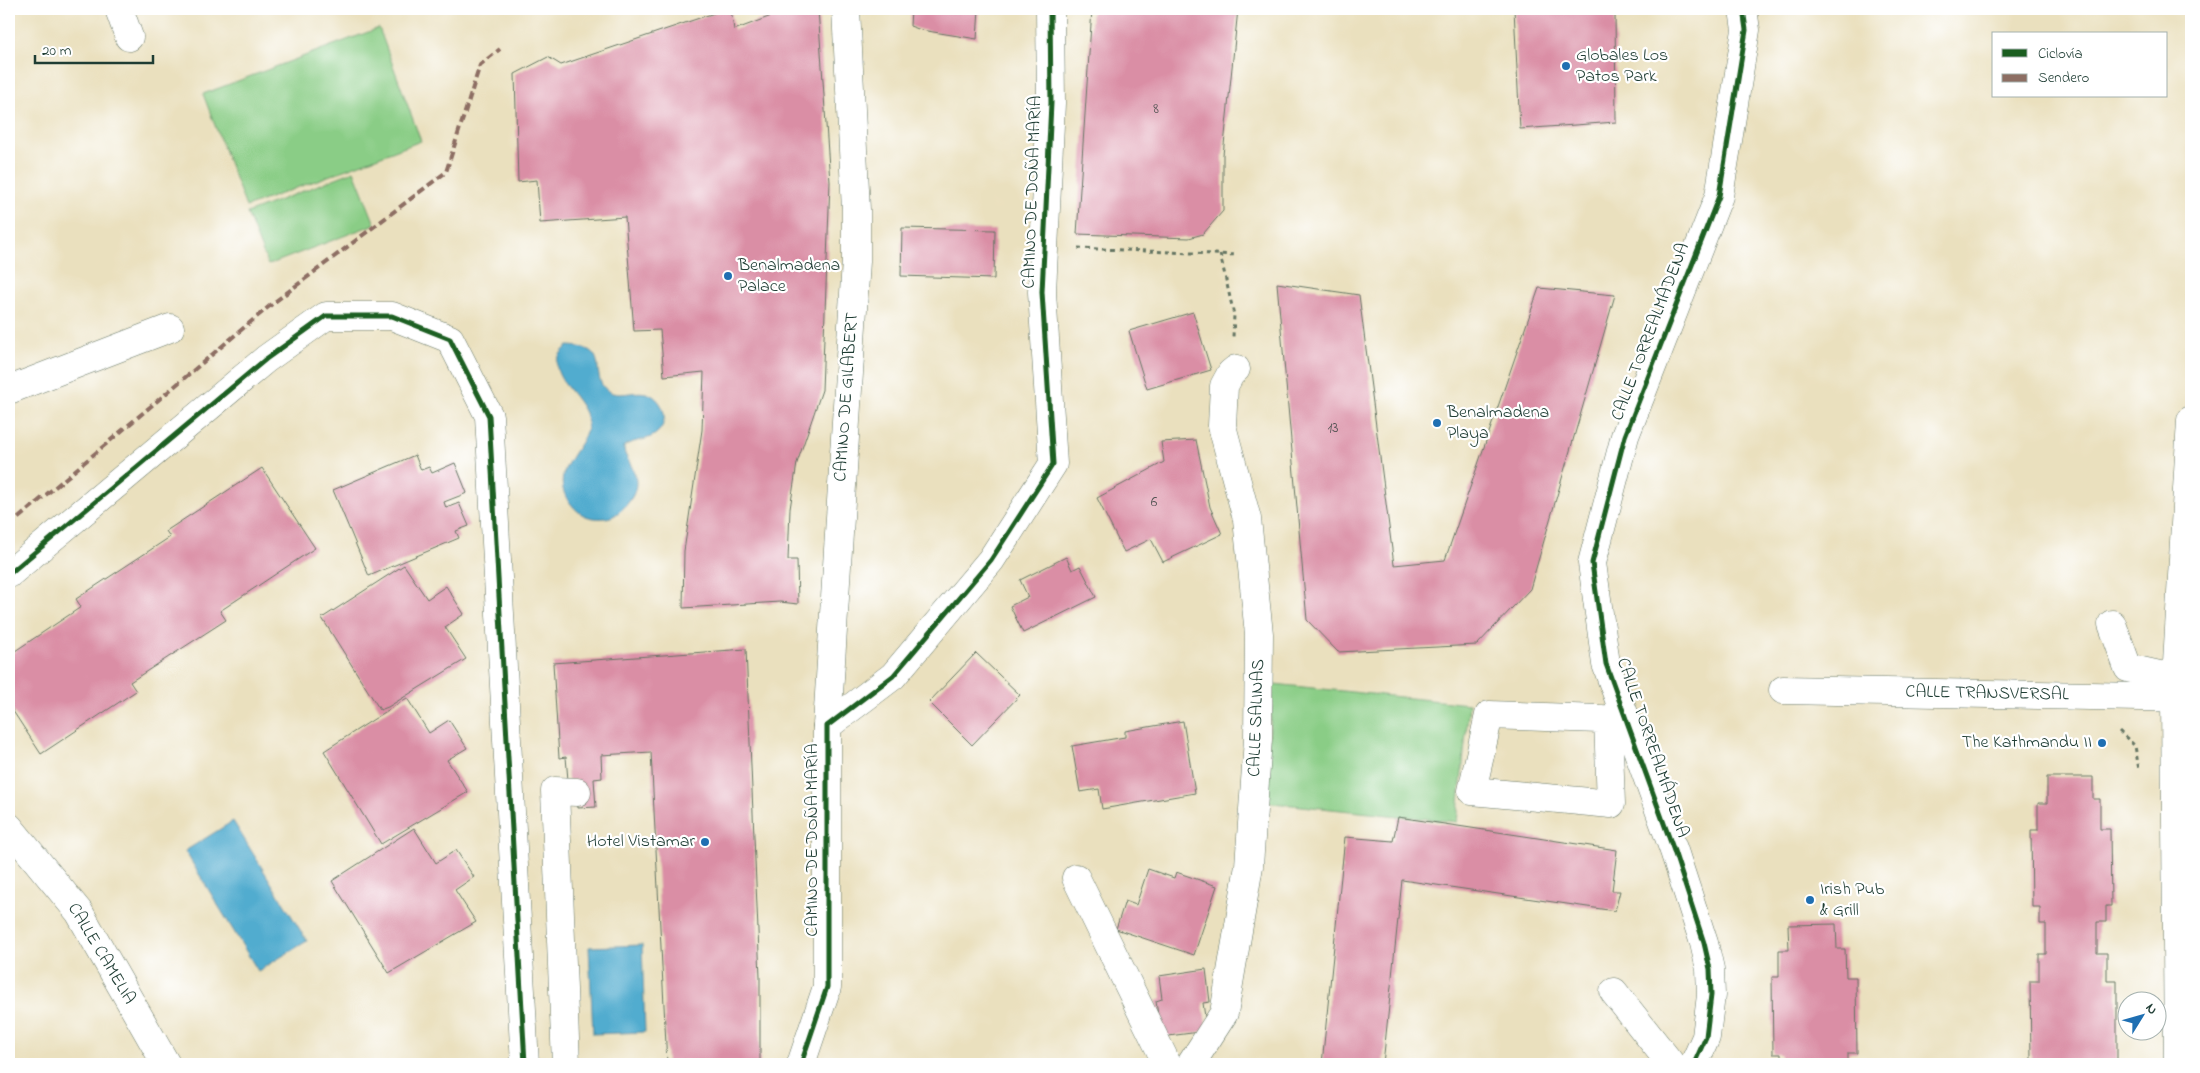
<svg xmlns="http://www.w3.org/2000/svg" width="2200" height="1073" font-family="'Indie Flower',sans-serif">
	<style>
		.green { fill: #8acd86; stroke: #54855d }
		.water { fill: #51accf; stroke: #387482 }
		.building { fill: #da8ea5 }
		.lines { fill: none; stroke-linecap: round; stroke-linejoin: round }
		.minor-casing { stroke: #667664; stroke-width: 29 }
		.path { stroke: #667664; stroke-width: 3; stroke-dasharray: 4 4; stroke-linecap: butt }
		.minor { stroke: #fff; stroke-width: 28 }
		.quiet { stroke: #8d6e63; stroke-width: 4; stroke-dasharray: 8 4; stroke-linecap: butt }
		.cycleway-casing { stroke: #fff; stroke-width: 8 }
		.cycleway { stroke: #1b5e20; stroke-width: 5 }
		.poi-dot { fill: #1f6fb2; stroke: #fff; stroke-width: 2 }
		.labels { text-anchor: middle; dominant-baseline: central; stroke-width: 4.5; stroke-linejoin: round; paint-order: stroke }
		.number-label { font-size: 15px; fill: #4e5150 }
		.poi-label { font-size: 18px; fill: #1f3d34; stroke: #fff; text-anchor: start }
		.street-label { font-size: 18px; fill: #1f3d34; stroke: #fff }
	</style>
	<rect width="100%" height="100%" fill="#fff"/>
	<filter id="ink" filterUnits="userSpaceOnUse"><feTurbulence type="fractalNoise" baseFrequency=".02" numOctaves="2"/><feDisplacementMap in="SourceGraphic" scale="10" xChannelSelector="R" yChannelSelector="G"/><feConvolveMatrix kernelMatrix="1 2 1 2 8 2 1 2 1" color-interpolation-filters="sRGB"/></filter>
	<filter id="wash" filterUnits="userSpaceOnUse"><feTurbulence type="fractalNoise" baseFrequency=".0096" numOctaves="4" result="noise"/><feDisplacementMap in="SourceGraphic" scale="20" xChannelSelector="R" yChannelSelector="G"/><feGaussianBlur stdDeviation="1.12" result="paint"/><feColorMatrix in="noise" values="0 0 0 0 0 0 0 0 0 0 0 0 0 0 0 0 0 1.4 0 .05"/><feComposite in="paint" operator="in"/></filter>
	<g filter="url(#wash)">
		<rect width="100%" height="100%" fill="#eae0be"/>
		<!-- green -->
		<g class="green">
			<path d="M379,28L421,141L246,207L203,94Z"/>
			<path d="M354,171L375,224L268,265L247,213Z"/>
			<path d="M1274,684L1469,704L1457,822L1263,802Z"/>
		</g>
		<!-- water -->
		<g class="water">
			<path d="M568,346C614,347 587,376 608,391C619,398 633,390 646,393C662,397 671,419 658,432C648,442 634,439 624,446C623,455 630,461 633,470C642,489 629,505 615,515C609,519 596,519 589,517C581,515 576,510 571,504C543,470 592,446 587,420C582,392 536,372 568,346Z"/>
			<path d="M233,821L307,941L258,971L185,851Z"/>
			<path d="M642,945L645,1032L593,1034L589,947Z"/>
		</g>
		<g id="blocks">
			<!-- building -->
			<g class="building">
				<path d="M726,9H731L734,30L790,9H818L830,182L822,390L797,463L790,509L788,560H797L798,604L780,602L683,608L684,551L702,430L704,372L664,376L660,330L634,331L625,217L540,223L537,180L518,182L515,74L548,57L561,65Z"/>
				<path d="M911,9H979L977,39L921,30L910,26Z"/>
				<path d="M1092,9H1238L1223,155V211L1203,234L1189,238L1077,234Z"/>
				<path d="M1514,9H1615L1616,122L1520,129Z"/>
				<path d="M902,228L995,230L994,279L901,276Z"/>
				<path d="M1277,283L1359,295L1394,565L1445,560L1539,288L1615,295L1530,589L1477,645L1338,652L1307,620Z"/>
				<path d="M1193,312L1211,370L1147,389L1129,331Z"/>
				<path d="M1196,440L1210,507L1222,534L1163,562L1151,539L1124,552L1097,498L1164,462L1161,442Z"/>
				<path d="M415,455L421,470L429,467L432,473L455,463L467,493L444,502L446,508L459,503L469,526L456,531L459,538L369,576L333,490Z"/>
				<path d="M262,468L315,548L220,611L226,620L130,682L136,691L41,754L9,705V655L81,607L76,599L170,537L166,531Z"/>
				<path d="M1066,557L1072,570L1080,566L1096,597L1023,633L1010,606L1028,597L1020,580Z"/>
				<path d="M404,565L427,599L446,586L464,614L445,627L466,659L388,707L380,710L322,618Z"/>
				<path d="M746,649L760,977V1064H667L651,752L601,755L602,778L594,779L596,807L578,808L576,780H568L566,757L559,758L553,663Z"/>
				<path d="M976,653L1020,695L972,745L929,702Z"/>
				<path d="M407,698L429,733L449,720L467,748L447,760L468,792L381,844L324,751Z"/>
				<path d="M1183,721L1195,793L1102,809L1099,789L1080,792L1072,746L1125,737V731Z"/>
				<path d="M2047,777H2093V799H2100V829H2110L2111,906H2106V922H2097V953H2107V981H2117V1060H2109V1064H2042V1060L2031,1061L2030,981H2039V954H2046V924H2040V907H2032L2031,830H2038V803H2047Z"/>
				<path d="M1398,817L1617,850L1612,891H1620L1615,911L1402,880L1383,1064H1322L1345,837L1393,841Z"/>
				<path d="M414,828L436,863L456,850L474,877L455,890L476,922L389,973L332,881Z"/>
				<path d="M1148,869L1174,878L1176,872L1217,886L1194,955L1116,929L1125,901L1136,905Z"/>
				<path d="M1836,924L1837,949H1845L1846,977H1856L1857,1053H1848V1064H1781V1054H1773L1772,977H1779V950H1789L1788,925Z"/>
				<path d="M1206,969L1210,1002L1203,1003L1207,1031L1161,1037L1156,1001L1162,999L1159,976Z"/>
			</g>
		</g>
	</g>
	<g filter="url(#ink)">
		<use href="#blocks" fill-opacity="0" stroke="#667664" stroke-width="1"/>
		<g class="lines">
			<defs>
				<g id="minor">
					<path d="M119,9L129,37"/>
					<path d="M9,390L170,328"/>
					<path d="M9,574L266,359L326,316H392L450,339L489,416L525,1064"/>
					<path d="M2112,624L2128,668L2177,679"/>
					<path d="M1783,690L2191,698"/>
					<path d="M1608,719L1611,804L1472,791L1489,715L1626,720"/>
					<path d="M827,726L893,676L991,560L1053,464L1042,292L1051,103L1050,9"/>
					<path d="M9,827L79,912L166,1064"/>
					<path d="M1076,878L1167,1064"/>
					<path d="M1614,992L1671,1064"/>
					<path d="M566,1064L555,791L577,792"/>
					<path d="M801,1064L827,987V726L856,261V210L846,9"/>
					<path d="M1191,1064L1224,1013L1249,866L1258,739L1259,634L1247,519L1222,426L1224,386L1231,373L1236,369"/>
					<path d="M1694,1064L1706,1037L1711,995L1710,969L1704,943L1674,851L1606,664L1592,563L1625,436L1719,196L1746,30L1743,9"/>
					<path d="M2178,1064L2175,698L2191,420"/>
				</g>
			</defs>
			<!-- minor casing -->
			<use href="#minor" class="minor-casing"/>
			<!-- path -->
			<g class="path">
				<path d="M1078,248L1237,255"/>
				<path d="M1220,254L1234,315L1233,337"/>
				<path d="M2119,731L2135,746L2139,770"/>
			</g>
			<!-- minor -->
			<use href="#minor" class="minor"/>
			<!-- quiet -->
			<path class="quiet" d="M9,526L272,304L446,172L480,65L500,49"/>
			<defs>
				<g id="cycleway">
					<path d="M9,574L266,359L326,316H392L450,339L489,416L525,1064"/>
					<path d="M801,1064L827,987V726L893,676L991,560L1053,464L1042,292L1051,103L1050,9"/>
					<path d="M1694,1064L1706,1037L1711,995L1710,969L1704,943L1674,851L1606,664L1592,563L1625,436L1719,196L1746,30L1743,9"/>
				</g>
			</defs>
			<!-- cycleway casing -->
			<use href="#cycleway" class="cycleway-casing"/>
			<!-- cycleway -->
			<use href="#cycleway" class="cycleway"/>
		</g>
	</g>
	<!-- markers -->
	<g class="poi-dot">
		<circle cx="1566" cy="66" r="5"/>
		<circle cx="728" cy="276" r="5"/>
		<circle cx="1437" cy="423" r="5"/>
		<circle cx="2102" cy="743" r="5"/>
		<circle cx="705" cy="842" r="5"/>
		<circle cx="1810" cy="900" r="5"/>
	</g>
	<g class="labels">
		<!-- number labels -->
		<g class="number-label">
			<text x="1156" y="109">8</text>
			<text x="1333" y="428">13</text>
			<text x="1154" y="502">6</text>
		</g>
		<!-- poi labels -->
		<g class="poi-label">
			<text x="1576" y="56">Globales Los<tspan x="1576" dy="21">Patos Park</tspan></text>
			<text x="738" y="266">Benalmadena<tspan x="738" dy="21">Palace</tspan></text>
			<text x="1447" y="413">Benalmadena<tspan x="1447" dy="21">Playa</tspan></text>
			<text x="2092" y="743" text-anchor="end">The Kathmandu II</text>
			<text x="695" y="842" text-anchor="end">Hotel Vistamar</text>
			<text x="1820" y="890">Irish Pub<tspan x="1820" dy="21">&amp; Grill</tspan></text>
		</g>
		<!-- street labels -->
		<g class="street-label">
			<text transform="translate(1033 192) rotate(-88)">CAMINO DE DOÑA MARÍA</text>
			<text transform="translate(1651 332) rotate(-69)">CALLE TORREALMÁDENA</text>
			<text transform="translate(847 397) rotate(-86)">CAMINO DE GILABERT</text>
			<text transform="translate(1987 694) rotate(1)">CALLE TRANSVERSAL</text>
			<text transform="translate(1257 718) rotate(-88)">CALLE SALINAS</text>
			<text transform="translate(1652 748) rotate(71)">CALLE TORREALMÁDENA</text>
			<text transform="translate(813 840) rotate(-90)">CAMINO DE DOÑA MARÍA</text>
			<text transform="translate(101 954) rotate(59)">CALLE CAMELIA</text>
		</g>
	</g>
	<!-- margin -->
	<rect width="2200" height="1073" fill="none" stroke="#fff" stroke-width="30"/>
	<!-- legend -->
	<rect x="1992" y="32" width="175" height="65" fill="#ffffff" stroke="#a5b1ae"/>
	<rect x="2002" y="49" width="25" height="8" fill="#1b5e20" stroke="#a5b1ae"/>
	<text x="2038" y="58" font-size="15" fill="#1f3d34">Ciclovía</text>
	<rect x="2002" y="74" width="25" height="8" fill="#8d6e63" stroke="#a5b1ae"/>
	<text x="2038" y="82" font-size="15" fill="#1f3d34">Sendero</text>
	<!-- north arrow -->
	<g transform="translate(2142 1016) rotate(53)"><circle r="24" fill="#ffffff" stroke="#a5b1ae"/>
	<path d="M0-4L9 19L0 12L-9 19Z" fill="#1f6fb2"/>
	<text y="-8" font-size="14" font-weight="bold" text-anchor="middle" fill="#1f3d34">N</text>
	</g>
	<!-- scale -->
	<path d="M35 55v8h118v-8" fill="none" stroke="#1f3d34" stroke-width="2.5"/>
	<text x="42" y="55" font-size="15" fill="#1f3d34" stroke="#ffffff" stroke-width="4" paint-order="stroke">20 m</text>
</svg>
